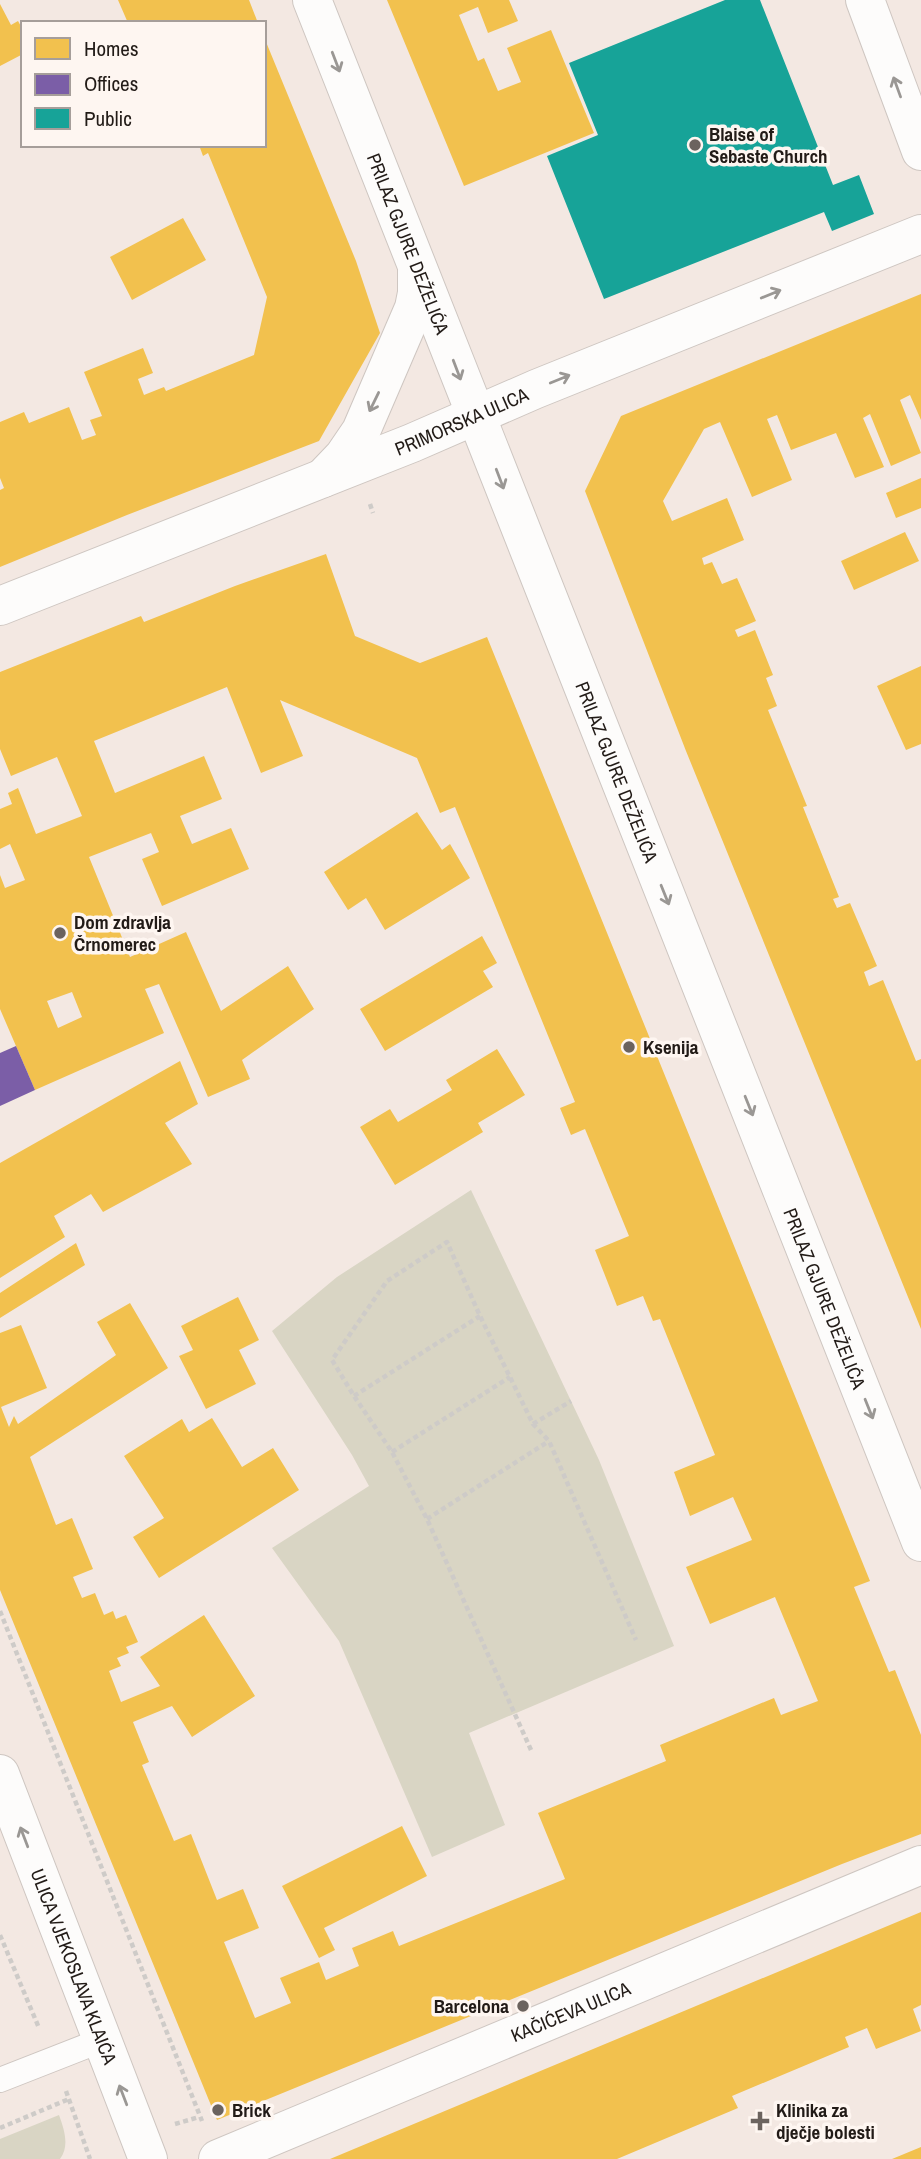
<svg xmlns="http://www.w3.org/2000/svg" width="921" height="2159" font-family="'Archivo Narrow',sans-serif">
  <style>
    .green { fill: #d9d5c4 }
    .homes { fill: #f2c14e; fill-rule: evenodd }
    .offices { fill: #7b5ea7 }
    .public { fill: #17a398 }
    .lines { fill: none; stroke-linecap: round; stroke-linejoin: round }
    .lane-casing { stroke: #cec6c1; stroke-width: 26 }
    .street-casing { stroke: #cec6c1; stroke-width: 40 }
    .secondary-casing { stroke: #cec6c1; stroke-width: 40 }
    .path { stroke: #cecbc8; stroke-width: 4.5; stroke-dasharray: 5 3.5; stroke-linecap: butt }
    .lane { stroke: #fdfcfb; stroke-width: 24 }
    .street { stroke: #fdfcfb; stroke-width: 38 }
    .secondary { stroke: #fdfcfb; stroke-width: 38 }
    .oneway { stroke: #9a9794 }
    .poi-dot { fill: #6b635e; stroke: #fef6f1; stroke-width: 2.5 }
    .labels { text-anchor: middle; stroke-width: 7; stroke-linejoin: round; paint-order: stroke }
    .poi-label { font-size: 19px; font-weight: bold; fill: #221b17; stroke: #fef6f1; text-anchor: start }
    .street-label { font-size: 19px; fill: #221b17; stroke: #fef6f1 }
  </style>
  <rect width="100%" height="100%" fill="#f3e8e2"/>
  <path class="green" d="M471,1190l128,270 75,186 -205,87 36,92 -73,32 -93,-216 -67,-93 97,-62 -17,-31 -80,-124 65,-54z
    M59,2115c5,14 11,31 1,44h-60v-20z"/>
  <path class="homes" d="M118,0h131l9,23h-130z
    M387,0h122l9,21 -30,12 -10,-26 -19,8 19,46 6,-3 14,33 23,-9 -14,-34 44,-18 43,103 -130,53z
    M0,4l11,21 7,-4 5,9v24l-23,12z
    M264,37l92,224 24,72 -61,108 -192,74 -127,52v-77l4,-2 -4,-10v-56l24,-10 5,11 40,-16 13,33 14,-5 -6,-15 12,-4 -18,-44 59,-24 10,25 -15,6 6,16 20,-8 2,4 88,-36 13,-58 -59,-144 -5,3 -4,-11h65z
    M183,218l23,42 -74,40 -22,-43z
    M921,294v126l-11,-25 -10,5 21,53 -30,13 -21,-52 -7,4 21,49 -29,11 -19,-45 -45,17 -14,-35 -10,4 25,61 -40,17 -32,-75 -16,7 -41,72 9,20 55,-23 17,42 -42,18 2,7 8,-3 10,22 15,-6 19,43 -21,9 3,7 17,-7 18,45 -7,3 11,28 -9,4 39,96 -4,1 36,90 -6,2 4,9 13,-5 27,63 -13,6 5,14 14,-6 33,81 5,-2v270l-235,-578 -101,-260 36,-75z
    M921,478v30l-25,10 -10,-25z
    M905,532l14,29 -65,29 -13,-29z
    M326,554l29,82 65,27 67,-26 383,944 -16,6 35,85 6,-2 26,65v99l-79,30 -625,256 -217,-530v-257l21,-8 26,63 -46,19 8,20 5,-11 4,8 98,-69 -19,-33 33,-19 38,65 -138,89 26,68 16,-7 21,51 -20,8 9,21 13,-5 9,22 9,-4 3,8 10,-4 12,27 -12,5 3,6 -12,5 4,8 -12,5 12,31 39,-16 -20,-29 64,-42 51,81 -63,41 -20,-31 -39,16 16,40 -7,3 32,76 17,-7 26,66 26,-11 16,39 -35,14 31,76 36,-15 -11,-25 39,-16 7,18 33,-14 -7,-18 41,-17 6,15 166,-67 -27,-66 128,-52 -6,-16 114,-47 7,17 37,-14 -43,-104 -65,27 -24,-57 66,-27 -19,-43 -43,19 -16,-44 41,-17 -55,-136 -7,2 -10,-25 -26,10 -22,-56 34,-14 -44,-107 -14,6 -11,-27 15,-6 -120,-295 -15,6 -23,-55 -137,-58 23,56 -42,17 -34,-86 -133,54 21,52 89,-37 18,43 -42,17 12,28 39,-16 18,41 -87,37 -20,-47 17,-7 -8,-19 -62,24 41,100 56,-25 35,79 67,-45 26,43 -72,51 8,19 -42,18 -49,-113 -14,5 19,44 -129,57 -19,-44 -16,-37v-134l5,13 20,-8 -15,-36 -10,5v-40l12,-5 -4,-11 10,-5 18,46 46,-18 -25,-59 -46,19 -11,-27v-77l141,-56 3,6 91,-36zM72,992l10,25 -24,11 -11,-27z
    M921,666v78l-15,6 -29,-64z
    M417,812l25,38 8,-6 20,34 -85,52 -19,-32 -18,12 -24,-38z
    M482,936l15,27 -14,8 10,16 -108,64 -25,-42z
    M497,1049l28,46 -47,28 5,9 -88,53 -35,-58 30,-18 8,13 54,-32 -6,-10z
    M180,1061l18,43 -33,19 27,41 -89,48 -12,-18 -37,22 11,21 -65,41v-115z
    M76,1243l9,22 -85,53v-25z
    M238,1297l21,43 -20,10 17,34 -50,25 -27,-53 14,-6 -12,-24z
    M212,1418l30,49 31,-19 26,42 -140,88 -26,-41 31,-19 -40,-62 58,-37 7,13z
    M402,1826l25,50 -103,52 11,22 -16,8 -37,-72z
    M921,1912v93l-8,4 8,22 -45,18 -9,-21 -22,9 4,10 -117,49 6,12 -121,51h-287z
    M921,2147v12h-29z"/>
  <path class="offices" d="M16,1046l19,44 -35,16v-53z"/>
  <path class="public" d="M725,0h35l73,185 26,-10 15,39 -42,17 -8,-19 -220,87 -57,-143 51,-21 -29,-72z"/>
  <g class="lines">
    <g class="lane-casing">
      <path id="lane" d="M0,2080l102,-40"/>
    </g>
    <g class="street-casing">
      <g id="street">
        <path d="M865,0l56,151"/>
        <path id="s1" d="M0,606l412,-163 124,-54 385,-155"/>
      </g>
    </g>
    <g class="secondary-casing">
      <g id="secondary">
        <path id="s2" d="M312,0l609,1542"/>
        <path d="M323,478l21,-22 17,-25 53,-123 3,-15v-22"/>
        <path id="s3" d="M0,1774l148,385"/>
        <path id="s4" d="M218,2159l703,-294"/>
      </g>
    </g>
    <path class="path" d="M370,504l3,9
      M354,1396l126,-80
      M533,1424l38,-23
      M392,1452l118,-75
      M427,1519l122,-78
      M0,1611l202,510
      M531,1750l-104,-231 -35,-67 -38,-56 -22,-36 55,-79 60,-39 33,74 53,108 16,17 87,199
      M0,1935l39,93
      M66,2091l24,68
      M175,2124l24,-7
      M0,2128l69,-29"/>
    <use href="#lane" class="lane"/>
    <use href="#street" class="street"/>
    <use href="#secondary" class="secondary"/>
  </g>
  <defs><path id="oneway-shaft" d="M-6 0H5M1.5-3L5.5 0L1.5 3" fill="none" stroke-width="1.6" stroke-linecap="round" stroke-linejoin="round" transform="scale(1.75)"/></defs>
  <g class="oneway">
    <use href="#oneway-shaft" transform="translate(336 62) rotate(69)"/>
    <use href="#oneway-shaft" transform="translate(897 87) rotate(-110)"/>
    <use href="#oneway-shaft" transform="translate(771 294) rotate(-22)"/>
    <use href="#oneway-shaft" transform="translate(457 370) rotate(69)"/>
    <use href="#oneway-shaft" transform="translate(560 379) rotate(-22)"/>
    <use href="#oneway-shaft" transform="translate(374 402) rotate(116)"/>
    <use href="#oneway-shaft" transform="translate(500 479) rotate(69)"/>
    <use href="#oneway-shaft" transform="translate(665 895) rotate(68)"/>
    <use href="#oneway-shaft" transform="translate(749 1106) rotate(68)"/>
    <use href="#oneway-shaft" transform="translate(869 1409) rotate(68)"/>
    <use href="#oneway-shaft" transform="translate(24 1837) rotate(-111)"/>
    <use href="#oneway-shaft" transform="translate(123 2095) rotate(-111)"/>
  </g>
  <g class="poi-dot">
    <circle cx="695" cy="145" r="7"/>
    <circle cx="60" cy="933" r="7"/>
    <circle cx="629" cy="1047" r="7"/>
    <circle cx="523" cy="2006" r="7"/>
    <circle cx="218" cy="2110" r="7"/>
    <path d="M756.5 2110.5h7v7h7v7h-7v7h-7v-7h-7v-7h7z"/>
  </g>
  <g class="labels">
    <g class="poi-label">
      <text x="709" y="141">Blaise of<tspan x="709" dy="22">Sebaste Church</tspan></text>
      <text x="74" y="929">Dom zdravlja<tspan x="74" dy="22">Črnomerec</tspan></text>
      <text x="643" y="1054">Ksenija</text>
      <text x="509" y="2013" text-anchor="end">Barcelona</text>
      <text x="232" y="2117">Brick</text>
      <text x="776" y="2117">Klinika za<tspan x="776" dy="22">dječje bolesti</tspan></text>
    </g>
    <g class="street-label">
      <text dy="7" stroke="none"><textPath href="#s2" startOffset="262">PRILAZ GJURE DEŽELIĆA</textPath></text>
      <text dy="7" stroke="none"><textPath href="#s1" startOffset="497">PRIMORSKA ULICA</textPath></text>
      <text dy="7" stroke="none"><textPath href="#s2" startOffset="830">PRILAZ GJURE DEŽELIĆA</textPath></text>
      <text dy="7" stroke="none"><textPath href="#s2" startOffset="1396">PRILAZ GJURE DEŽELIĆA</textPath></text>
      <text dy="7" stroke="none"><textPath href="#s3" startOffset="206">ULICA VJEKOSLAVA KLAIĆA</textPath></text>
      <text dy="7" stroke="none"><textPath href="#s4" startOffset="382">KAČIĆEVA ULICA</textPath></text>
    </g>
  </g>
  <rect x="21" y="21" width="245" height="126" fill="#fef6f1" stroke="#a69e9a" stroke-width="2"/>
  <rect x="35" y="38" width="35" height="21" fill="#f2c14e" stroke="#a69e9a" stroke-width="2"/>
  <text x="84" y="56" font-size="21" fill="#221b17">Homes</text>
  <rect x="35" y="74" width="35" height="21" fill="#7b5ea7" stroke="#a69e9a" stroke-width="2"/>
  <text x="84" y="91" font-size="21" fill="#221b17">Offices</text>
  <rect x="35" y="108" width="35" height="21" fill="#17a398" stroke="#a69e9a" stroke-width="2"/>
  <text x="84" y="126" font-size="21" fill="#221b17">Public</text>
</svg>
